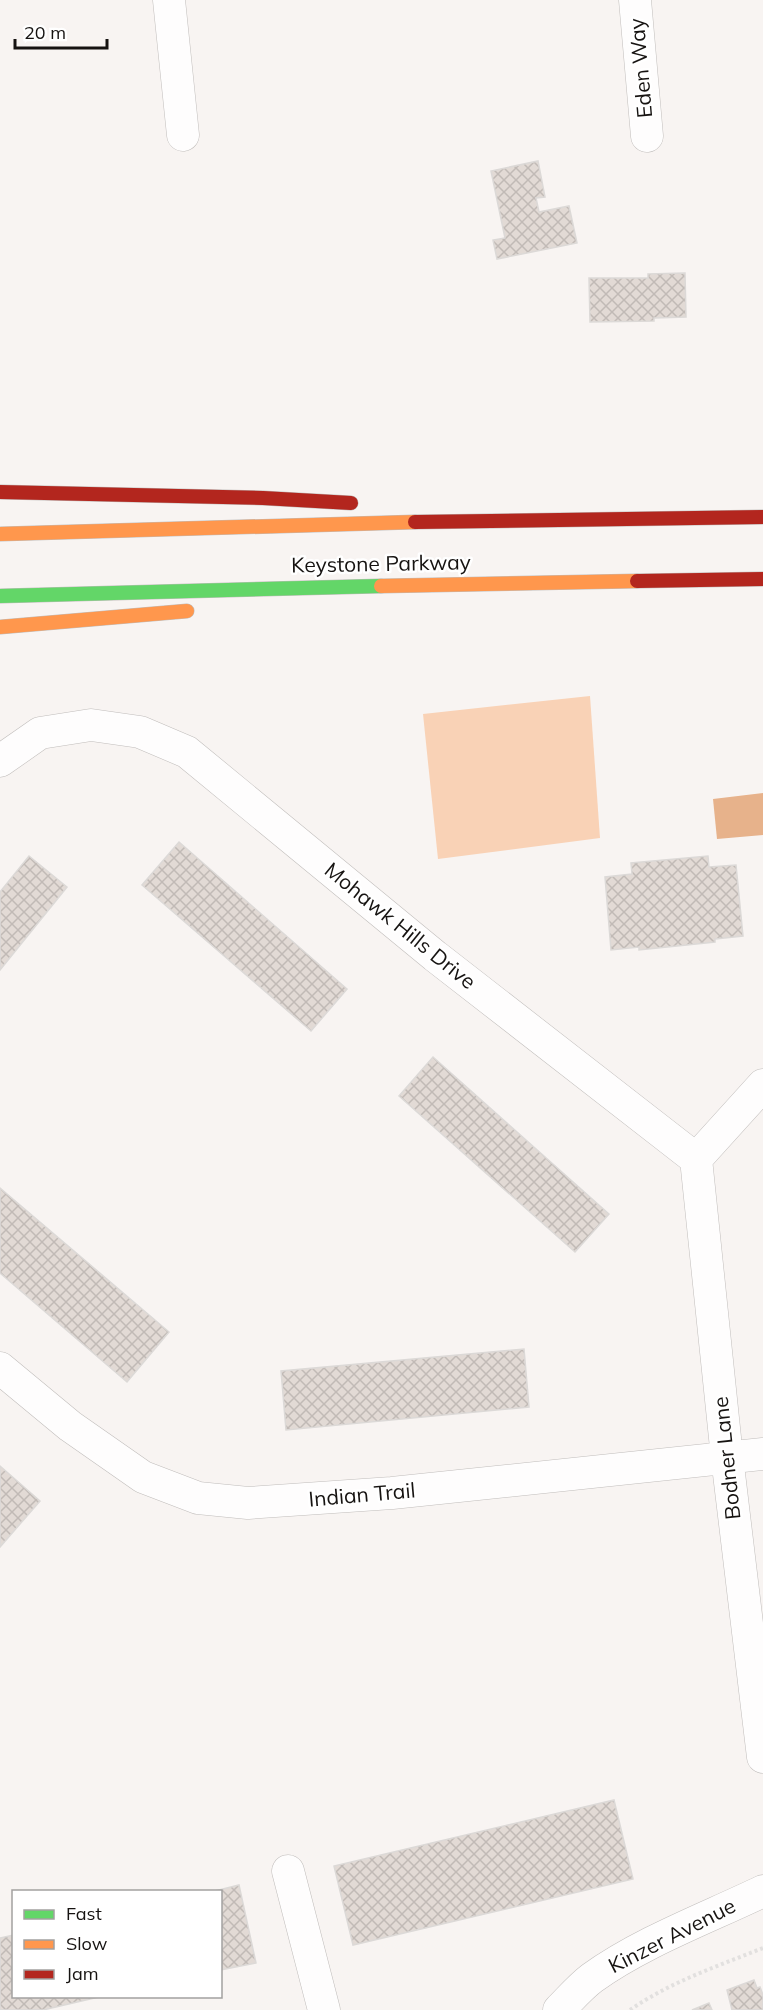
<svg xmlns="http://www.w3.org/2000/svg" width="763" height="2010" font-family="Mulish,sans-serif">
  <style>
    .grass { fill: #f9d2b6 }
    .water { fill: #e7b28b }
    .building { fill: url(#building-cross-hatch); stroke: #dcd9d7; stroke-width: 1.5 }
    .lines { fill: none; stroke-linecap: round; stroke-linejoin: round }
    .street-casing { stroke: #c0bdbb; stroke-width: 33 }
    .fast-casing { stroke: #c0bdbb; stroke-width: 15 }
    .slow-casing { stroke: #c0bdbb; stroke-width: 15 }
    .jam-casing { stroke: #c0bdbb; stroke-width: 15 }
    .path { stroke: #e2e0df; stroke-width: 4; stroke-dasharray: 3 3; stroke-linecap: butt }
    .street { stroke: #fefdfd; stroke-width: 32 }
    .fast { stroke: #63d668; stroke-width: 14 }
    .slow { stroke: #ff974d; stroke-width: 14 }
    .jam { stroke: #b3261e; stroke-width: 14 }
    .labels { text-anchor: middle; stroke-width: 5; stroke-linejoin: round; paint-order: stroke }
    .street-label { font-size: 21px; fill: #161311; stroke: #fff }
  </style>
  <defs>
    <pattern id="building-cross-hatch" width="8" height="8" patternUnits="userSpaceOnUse" patternTransform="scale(1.5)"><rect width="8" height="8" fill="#e2dad5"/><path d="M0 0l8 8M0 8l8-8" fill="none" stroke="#c1bab6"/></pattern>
  </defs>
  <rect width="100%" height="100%" fill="#f8f4f2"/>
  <path class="grass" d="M590,696l10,142 -162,21 -15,-145z"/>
  <path class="water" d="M763,793v42l-46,4 -4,-40z"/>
  <path class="building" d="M538,161l7,36 -9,1 3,14 30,-6 8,37 -80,16 -4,-19 12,-2 -14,-67z
    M685,273l1,44 -32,1v3l-64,1 -1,-44h59v-4z
    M179,842l168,147 -36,42 -169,-146z
    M29,856l38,31 -67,83v-78z
    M708,856l1,11 27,-2 7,71 -28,3v3l-76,8v-3l-28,3 -6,-73 27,-3 -1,-11z
    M433,1057l176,157 -34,38 -176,-156z
    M0,1188l169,144 -42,50 -127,-109z
    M524,1349l5,58 -243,23 -5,-59z
    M0,1466l40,35 -40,46z
    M614,1800l19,79 -280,66 -19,-79z
    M239,1885l17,78 -36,7v-78h-9z
    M14,1935v61h89l-60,14h-43v-72z
    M754,1980l3,8 3,-1 3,8v15h-31l-5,-20z
    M709,2003l3,7h-20z"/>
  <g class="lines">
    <g class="street-casing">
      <path id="street" d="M169,0l14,135
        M635,0l12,136
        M0,761l40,-28 51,-8 49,7 47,20 248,204 261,203
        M696,1159l31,298 36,300
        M696,1159l67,-74
        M0,1368l70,58 73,51 55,21 50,5 144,-10 371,-39
        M288,1871l36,139
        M559,2010c10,-10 21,-23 33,-32 50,-36 115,-60 171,-87"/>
    </g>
    <g class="fast-casing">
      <path id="fast" d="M0,596l381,-10"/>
    </g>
    <g class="slow-casing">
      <path id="slow" d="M0,534l415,-12
        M381,586l256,-5
        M0,627l187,-16"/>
    </g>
    <g class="jam-casing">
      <path id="jam" d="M0,492l263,6 88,5
        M415,522l348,-5
        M637,581l126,-2"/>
    </g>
    <path class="path" d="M630,2010c40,-28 88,-44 133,-62"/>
    <use href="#street" class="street"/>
    <use href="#fast" class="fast"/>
    <use href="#slow" class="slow"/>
    <use href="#jam" class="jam"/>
  </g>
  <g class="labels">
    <g class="street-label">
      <text transform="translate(641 68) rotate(-95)" y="7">Eden Way</text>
      <text transform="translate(381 564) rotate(-1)" y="7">Keystone Parkway</text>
      <text transform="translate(400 926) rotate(39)" y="7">Mohawk Hills Drive</text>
      <text transform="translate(727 1458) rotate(-96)" y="7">Bodner Lane</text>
      <text transform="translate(362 1495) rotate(-5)" y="7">Indian Trail</text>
      <text transform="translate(672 1936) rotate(-27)" y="7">Kinzer Avenue</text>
    </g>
  </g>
  <rect x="12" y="1890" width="210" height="108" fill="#ffffff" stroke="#a2a1a0" stroke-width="1.5"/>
  <rect x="24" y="1910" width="30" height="9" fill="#63d668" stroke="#a2a1a0" stroke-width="1.5"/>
  <text x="66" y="1920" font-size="18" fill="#161311">Fast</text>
  <rect x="24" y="1940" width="30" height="9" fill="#ff974d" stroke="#a2a1a0" stroke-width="1.5"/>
  <text x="66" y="1950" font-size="18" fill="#161311">Slow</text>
  <rect x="24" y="1970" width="30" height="9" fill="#b3261e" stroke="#a2a1a0" stroke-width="1.5"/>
  <text x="66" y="1980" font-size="18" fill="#161311">Jam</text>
  <path d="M15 39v9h92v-9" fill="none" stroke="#161311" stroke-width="3"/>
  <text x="24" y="39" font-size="18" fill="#161311" stroke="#ffffff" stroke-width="4.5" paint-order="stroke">20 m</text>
</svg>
